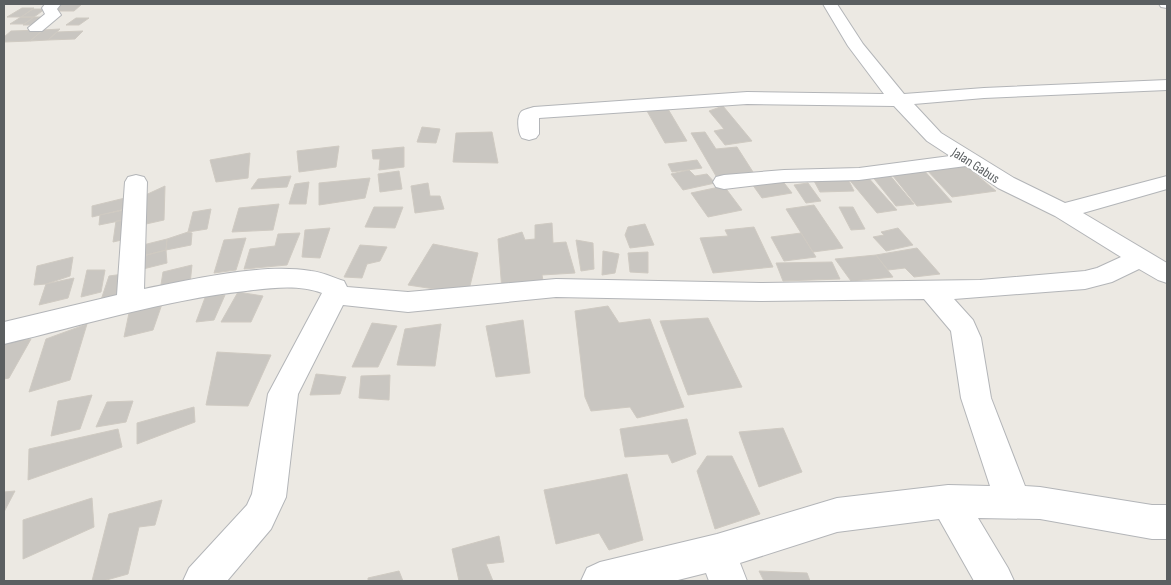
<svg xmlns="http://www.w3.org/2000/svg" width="1171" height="585" font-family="'Sofia Sans Condensed',sans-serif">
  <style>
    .building { fill: #c9c6c1; stroke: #cfcac2 }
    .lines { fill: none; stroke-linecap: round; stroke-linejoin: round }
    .minor-casing { stroke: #b3b5b8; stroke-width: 2 }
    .minor { fill: #fff; fill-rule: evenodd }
    .labels { text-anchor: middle; stroke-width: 4; stroke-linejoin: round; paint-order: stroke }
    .far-street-label { font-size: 14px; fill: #5b5f61; stroke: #fff }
  </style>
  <rect width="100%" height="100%" fill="#ece9e3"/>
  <path class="building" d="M61,4h21l-8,7h-22z
    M22,8h12l-13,9h-14z
    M33,9h12l-11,8h-13z
    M21,17h13l-10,7h-14z
    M34,17h11l-11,8h-11z
    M76,18h13l-10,7h-13z
    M60,29l-12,11 -18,1 13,-11z
    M43,30l-13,11 -26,1v-5l7,-6z
    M83,31l-8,8 -27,1 9,-8z
    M723,106l29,35 -27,4 -11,-14 10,-2 -15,-18z
    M668,109l19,32 -22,2 -18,-32z
    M422,127l18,2 -4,14 -19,-1z
    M492,132l6,31 -45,-1 3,-29z
    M705,132l11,17 21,-2 16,25 -37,4 -25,-43z
    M339,146l-3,21 -37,5 -2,-21z
    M404,147v20l-25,3 1,-11h-7l-1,-9z
    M250,153l-2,25 -32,4 -6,-22z
    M697,160l5,8 -30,4 -4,-8z
    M962,163l34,28 -44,6 -27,-29z
    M922,168l30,34 -35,4 -28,-35z
    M689,170l6,6 12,-2 8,9 -32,7 -12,-16z
    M399,171l3,18 -22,3 -2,-18z
    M888,173l26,31 -18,2 -25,-31z
    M866,175l31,35 -20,3 -30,-36z
    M291,176l-4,11 -36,2 7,-10z
    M847,177l7,14 -34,1 -7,-13z
    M370,178l-5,20 -46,7v-22z
    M781,179l11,14 -30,5 -10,-14z
    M309,182l-3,22h-17l6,-20z
    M428,183l2,13h10l4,13 -29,4 -4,-27z
    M808,183l13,18 -15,2 -12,-18z
    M165,186l-1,34 -27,6 2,-28z
    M724,186l18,24 -34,7 -17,-24z
    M125,198v11l-33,8v-11z
    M279,204l-6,26 -41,2 7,-24z
    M814,205l29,43 -30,4 -27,-43z
    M374,207h29l-8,21 -30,-1z
    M839,207h14l12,22 -14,1z
    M129,209v10l-30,6 1,-10z
    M211,209l-4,20 -19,3 5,-20z
    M129,219l-3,20 -13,3 3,-21z
    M552,223l1,20 13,-1 9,31 -33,2 2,11 -42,5 -4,-52 24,-7 3,8 10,-1v-14z
    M645,224l9,21 -24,3 -5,-13 3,-8z
    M754,227l19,40 -60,6 -13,-35 28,-2 -3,-6z
    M330,228l-10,30 -18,-1 3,-27z
    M898,228l15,17 -27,6 -13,-14 11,-2 -3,-3z
    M188,232l4,1 -1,12 -25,5 1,-11z
    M300,233l-13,32 -43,4 6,-20 25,-3 3,-12z
    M801,233l15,24 -32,4 -13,-24z
    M246,238l-10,32 -22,3 10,-33z
    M167,239l-1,11 -31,8v-11z
    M576,240l17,3 1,26 -13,2z
    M433,244l45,9 -10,41 -60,-9z
    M360,245l27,2 -7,14 -13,3 -5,14 -18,-1z
    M917,248l23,26 -26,3 -9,-9 -17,2 -12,-15z
    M166,250l1,13 -32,8v-13z
    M603,251l16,3 -4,19 -13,2z
    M648,252v21l-18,-1 -2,-19z
    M876,255l17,22 -42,4 -16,-22z
    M73,257l-3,19 -24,8 -12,1 3,-19z
    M832,262l8,17 -57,2 -7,-18z
    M192,265l-2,19 -30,7 3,-19z
    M87,270h18l-4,22 -20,5z
    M131,273l-7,23 -23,4 8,-24z
    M74,278l-6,20 -29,7 7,-21z
    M238,292l25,4 -12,26h-30z
    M206,295h19l-11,25 -18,2z
    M162,304l-9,26 -29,7 5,-24z
    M608,306l11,17 31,-4 34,88 -47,11 -7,-11 -39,4 -6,-14 -10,-86z
    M708,318l34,69 -54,8 -28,-74z
    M523,320l7,53 -34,4 -10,-51z
    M372,323l25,3 -19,41h-26z
    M87,324l-17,56 -41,12 17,-53z
    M441,324l-6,42 -38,-1 8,-36z
    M31,339l-22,39 -5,1v-35z
    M217,352l54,3 -23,51 -42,-1z
    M316,374l30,3 -6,17 -30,1z
    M390,375l-1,25 -30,-2 2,-22z
    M92,395l-12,34 -29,7 7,-35z
    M133,401l-7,21 -30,5 11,-25z
    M194,407l1,15 -58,22v-21z
    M687,419l9,35 -24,9 -4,-9 -43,3 -5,-28z
    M783,428l19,44 -43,15 -20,-55z
    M118,429l4,18 -94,33 1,-31z
    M707,456h25l28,58 -45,15 -18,-58z
    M627,474l16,66 -34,10 -10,-17 -43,11 -12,-54z
    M15,491l-11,21v-20z
    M92,498l2,29 -71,32v-39z
    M162,500l-7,25 -16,2 -11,47 -25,7h-11l17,-67z
    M499,536l5,26 -18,2 7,17h-34l-7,-32z
    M399,571l4,10h-35v-3z
    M759,571l48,2 3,8h-46z"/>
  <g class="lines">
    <g class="minor-casing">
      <path id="minor" d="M45,4h16l-4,5 4,6 -19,16h-12l-2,-3 17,-14 -3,-6z
        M823,4h14l26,40 41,50 80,-6 183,-8v10l-183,8 -70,6 27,29 73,45 51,25 102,-27v13l-84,24 84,50v20l-9,-3 -19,-11 -27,13 -27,7 -131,10 19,21 8,18 10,60 34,88 15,1 112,18h15v34h-15l-112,-20 -62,-1 30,50 6,13h-40l-35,-62 -102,13 -97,31 7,18h-38l-3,-8 -32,8h-93l6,-13 13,-6 117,-28 120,-36 111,-13 42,1 -29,-88 -10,-67 -27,-32 -163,2 -205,-4 -148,15 -65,-7 -45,89 -12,103 -15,32 -44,52h-44l6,-13 58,-63 5,-11 16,-100 54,-101c-24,-9 -51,-5 -76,-2 -82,9 -162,34 -242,53v-22l113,-27 8,-113 3,-5 8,-2 8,2 3,5 -3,107c49,-10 118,-26 167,-18 11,1 23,7 33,10l3,6 61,5 148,-13 205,4 219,-3 105,-9 12,-3 24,-11 -66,-41 -57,-28 -32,-22 -107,14 -75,2 -60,7 -8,-2 -3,-5 3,-5 8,-2 60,-5 75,-2 91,-12 -23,-15 -33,-35 -147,-2 -208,14v16l-3,4 -7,2 -7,-2c-4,-5 -6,-22 0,-27 3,-2 9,-3 12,-4l213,-15 137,2 -36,-48z
        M1159,4h8v4l-6,-1z"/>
    </g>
    <use href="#minor" class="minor"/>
  </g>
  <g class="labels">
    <g class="far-street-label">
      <text transform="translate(976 165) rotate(33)" y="5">Jalan Gabus</text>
    </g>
  </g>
  <rect width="1171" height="585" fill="none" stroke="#5b5f61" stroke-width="10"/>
</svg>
